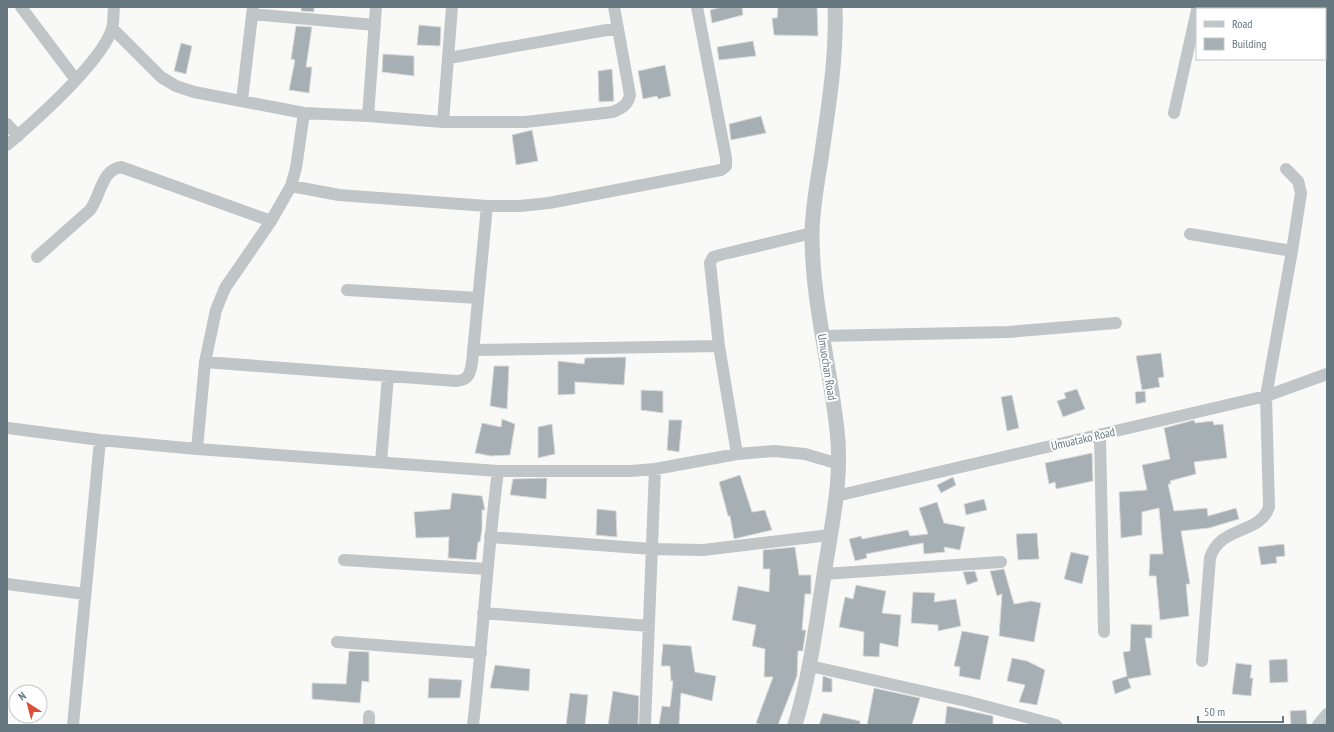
<svg xmlns="http://www.w3.org/2000/svg" width="1334" height="732" font-family="'PT Sans Narrow',sans-serif">
  <style>
    .building { fill: #a5afb4; stroke: #dbdbd9 }
    .lines { fill: none; stroke-linecap: round; stroke-linejoin: round }
    .minor { stroke: #c0c5c8; stroke-width: 12 }
    .tertiary { stroke: #c0c5c8; stroke-width: 15 }
    .labels { text-anchor: middle; stroke-width: 4; stroke-linejoin: round; paint-order: stroke }
    .street-label { font-size: 12px; fill: #667780; stroke: #fff }
  </style>
  <rect width="100%" height="100%" fill="#f9f9f7"/>
  <path class="building" d="M301,7h13v5l-13,-1z
    M722,7h20l1,8 -31,8 -2,-13z
    M778,7h39l1,29 -44,-1 -2,-17h5z
    M419,25l22,2 -1,19 -23,-1z
    M296,26l16,1 -6,40h6l-3,26 -20,-3 6,-30 -4,-1z
    M753,41l3,15 -37,4 -2,-13z
    M181,43l11,3 -6,28 -12,-3z
    M383,54l31,2v20l-32,-4z
    M665,65l6,31 -13,3 -1,-3 -14,3 -5,-28z
    M612,69l2,32 -15,1 -1,-31z
    M761,116l5,17 -35,7 -2,-16z
    M532,130l6,31 -22,4 -4,-30z
    M1161,353l3,24 -6,1 2,9 -18,3 -6,-34z
    M626,357l-2,28 -49,-3v12l-17,1v-34l26,3 1,-6z
    M494,366h15l-2,43 -17,-3z
    M1077,389l8,20 -22,8 -6,-16 9,-3 -2,-5z
    M641,390l22,1v22l-22,-3z
    M1145,391l1,11 -10,2 -1,-12z
    M1012,395l7,33 -12,3 -6,-34z
    M502,419l13,5 -5,31 -19,1 -16,-3 7,-30 19,4z
    M669,420h13l-3,32 -12,-2z
    M1194,420l1,3 18,-2 1,4 9,-1 4,34 -33,4 2,12 -26,7 1,3h-3l6,27 33,-3 1,8 28,-8 3,11 -30,9 -28,3 9,53h-4l3,32 -29,4 -4,-44h-7l1,-22h13l-4,-46 -17,4v23l-21,3 -2,-46 28,-2 -5,-25 28,-6 -6,-31z
    M552,424l3,30 -17,4v-31z
    M1092,453l1,28 -37,8 -1,-7 -6,2 -4,-21z
    M740,475l12,37 13,-2 7,20 -38,9 -4,-23h-2l-9,-34z
    M953,477l3,8 -15,8 -4,-8z
    M547,478l-1,21 -36,-4 3,-16z
    M452,493l30,3 3,14h-3v19l-2,13h-2l-2,18 -28,-2 1,-21 -33,1 -2,-26 36,-3z
    M984,499l3,11 -21,5 -2,-11z
    M937,502l7,21 21,4 -5,23 -16,-3 1,5 -21,2 -1,-11 -57,11 1,4 -12,3 -6,-22 12,-3 1,3 46,-9 2,6 18,-2 -9,-26z
    M597,509l19,2 1,26 -21,-2z
    M1037,533l2,26 -21,1 -2,-26z
    M1284,544l1,12 -9,1 1,6 -16,2 -3,-18z
    M795,547l4,28h12v19h-6l-3,36h4l-3,19v2h-5l-1,25 -19,49h-16l-6,-2 17,-46h-9l1,-28 -13,-3 4,-21 -24,-5 6,-34 31,6 1,-23h-7v-19z
    M1071,552l18,4 -7,28 -18,-5z
    M1004,569l10,35 17,-3 10,2 -7,39 -35,-6 3,-42 -5,2 -7,-25z
    M975,571l3,10 -11,4 -4,-13z
    M856,585l30,6 -4,22 19,2 -3,32 -18,-4 -1,14 -16,-1 1,-24 -25,-5 6,-30 8,2z
    M913,592l22,1 -1,9 22,-3 5,27 -23,5v-6l-27,-2z
    M1131,624l21,1v13h-7l6,37 -23,4 3,9 -16,6 -3,-13 15,-5 -4,-24 7,-1z
    M962,631l27,5 -9,44 -21,-4 1,-9 -6,-1z
    M663,644l28,2 4,26 21,4 -4,25 -31,-8 -2,32h-20l3,-19 8,1 3,-26h-2l-1,-15h-9z
    M349,651l20,1v30l-7,-1 -2,22 -48,-4v-16l34,1z
    M1012,658l15,3 18,9 -8,35 -18,-3 6,-17 -18,-4z
    M1287,659l1,23 -18,1 -1,-23z
    M1236,663l16,2 -2,13h3l-2,18 -19,-2z
    M495,665l35,4 -1,22 -39,-3z
    M823,676l9,3v13h-10z
    M429,678l33,2 -2,18h-32z
    M874,688l46,10 -8,27h-45z
    M613,691l26,5 -1,29h-30z
    M570,693l18,2 -3,30h-19z
    M947,706l46,10v9l-48,-1z
    M1306,710l1,15h-16l-1,-14z
    M823,713l37,8v4h-41z"/>
  <g class="lines">
    <path class="minor" d="M21,7l55,73
      M252,14l123,11
      M112,28l49,49 15,9 18,6 110,21 64,3 75,6 9,-115
      M449,58l169,-30
      M242,100l11,-93
      M1174,113l23,-103
      M368,116l8,-109
      M443,122h82l88,-10c9,-4 15,-7 17,-17l-16,-88
      M7,124l11,12
      M7,145c29,-25 93,-81 105,-116 2,-7 1,-15 2,-22
      M291,186l48,9 148,11h33l29,-3 172,-33 5,-4v-8l-29,-151
      M1190,234l102,17
      M37,257l53,-47c10,-13 12,-41 31,-43l150,54
      M347,290l131,8
      M822,336l186,-4 108,-9
      M473,350l246,-4
      M205,362l251,19c12,-1 14,-6 16,-18l15,-157
      M8,428l92,12 97,9 301,22h132l25,-2 82,-15 37,-3 31,3 34,10
      M1100,435l4,197
      M197,449l8,-87 11,-52 9,-22 46,-67 20,-35 5,-18 8,-55
      M737,454l-18,-108 -9,-83 3,-6 7,-2 92,-22
      M381,462l7,-86
      M836,496l430,-100 61,-22
      M490,537l162,12 51,1 127,-15
      M344,560l143,9
      M824,574l177,-12
      M7,584l78,10
      M483,613l166,13
      M337,642l144,11
      M1202,661l8,-103c10,-33 50,-23 59,-51l-3,-111 26,-145 9,-58 -3,-12 -12,-12
      M810,666l156,35 90,24
      M73,725l27,-285
      M369,725v-9
      M473,725c10,-85 14,-170 25,-254
      M645,725l10,-256
      M1318,725l9,-11"/>
    <path class="tertiary" d="M795,725c15,-49 21,-100 29,-150 7,-48 19,-96 13,-145 -7,-65 -25,-129 -25,-195 0,-25 5,-51 9,-76 7,-50 16,-101 14,-152"/>
  </g>
  <g class="labels">
    <g class="street-label">
      <text transform="translate(827 367) rotate(81)" y="4">Umuochan Road</text>
      <text transform="translate(1083 439) rotate(-13)" y="4">Umuatako Road</text>
    </g>
  </g>
  <rect width="1334" height="732" fill="none" stroke="#667780" stroke-width="16"/>
  <rect x="1196" y="8" width="130" height="52" fill="#ffffff" stroke="#c2c9cc"/>
  <rect x="1204" y="21" width="20" height="6" fill="#c0c5c8" stroke="#c2c9cc"/>
  <text x="1232" y="28" font-size="12" fill="#667780">Road</text>
  <rect x="1204" y="38" width="20" height="12" fill="#a5afb4" stroke="#c2c9cc"/>
  <text x="1232" y="48" font-size="12" fill="#667780">Building</text>
  <g transform="translate(28 704) rotate(324)"><circle r="19" fill="#ffffff" stroke="#c2c9cc"/>
  <path d="M0-3L7 15L0 10L-7 15Z" fill="#d95238"/>
  <text y="-6" font-size="11" font-weight="bold" text-anchor="middle" fill="#667780">N</text>
  </g>
  <path d="M1198 716v6h85v-6" fill="none" stroke="#667780" stroke-width="2"/>
  <text x="1204" y="716" font-size="12" fill="#667780" stroke="#ffffff" stroke-width="3" paint-order="stroke">50 m</text>
</svg>
